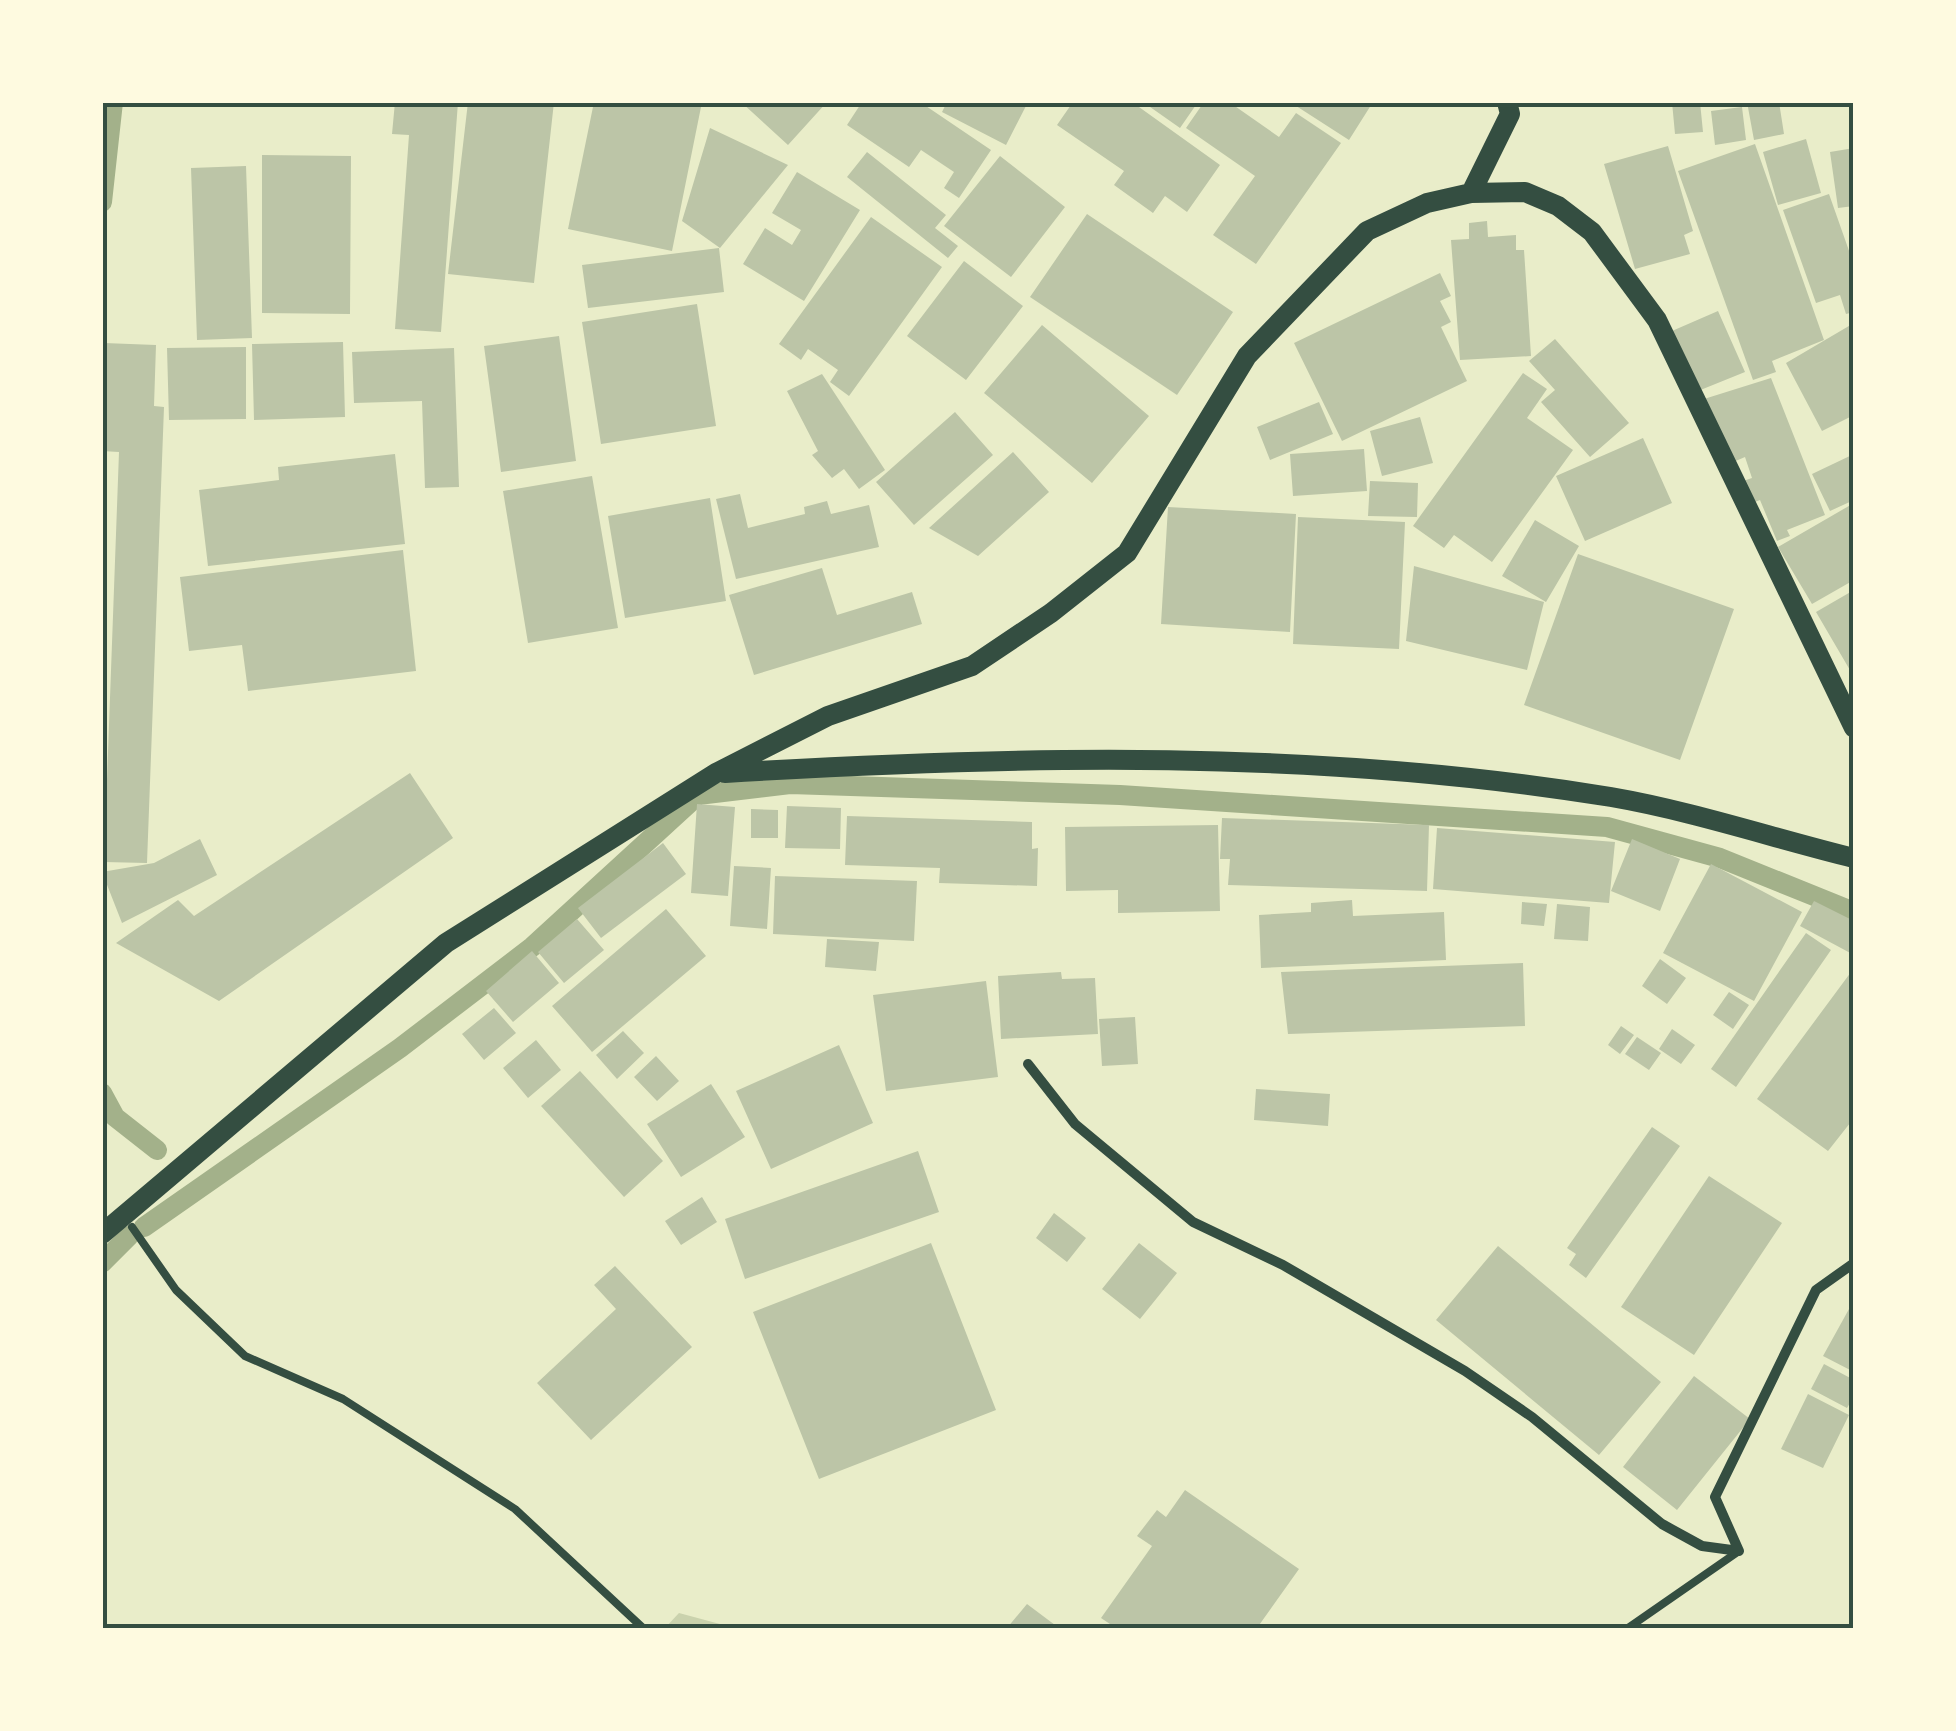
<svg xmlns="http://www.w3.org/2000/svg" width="1956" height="1731" font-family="Inter,sans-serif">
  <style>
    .green { fill: #cad2ad }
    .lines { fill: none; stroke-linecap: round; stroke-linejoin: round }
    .stream { stroke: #a3b18a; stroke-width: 20 }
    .building { fill: #bcc5a7 }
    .service { stroke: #344e41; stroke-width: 8 }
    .minor { stroke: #344e41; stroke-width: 10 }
    .secondary { stroke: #344e41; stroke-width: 20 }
    .neatline { fill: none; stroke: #344e41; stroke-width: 4 }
  </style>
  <rect width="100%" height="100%" fill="#e9edc9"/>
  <path class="green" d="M679,1613l52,14 1,1h-67z"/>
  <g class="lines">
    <path class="stream" d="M102,202l11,-100
      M102,1093l13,24 42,33
      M144,1227l256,-179 132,-101 166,-152 92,-11 330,11 487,32 113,31 134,54
      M102,1263l27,-27"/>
  </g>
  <path class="building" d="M395,102h63l-17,230 -46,-3 14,-194 -17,-1z
    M468,102h86l-20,181 -86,-9z
    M594,102h108l-30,149 -104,-22z
    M741,102h86l-39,43z
    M862,102h58l71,48 -32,48 -15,-10 10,-16 -33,-22 -12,17 -62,-42z
    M947,102h81l-22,43 -64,-33z
    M1073,102h59l88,63 -33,47 -22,-16 -12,17 -39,-28 10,-14 -67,-46z
    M1143,102h55l-18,26z
    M1204,102h25l50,35 17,-24 45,30 -85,121 -43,-29 42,-59 -69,-48z
    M1290,102h83l-24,38z
    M1672,102h28l3,30 -28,2z
    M1747,102h32l5,32 -30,6z
    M1742,107l4,33 -31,5 -4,-34z
    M710,128l78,37 -68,83 -38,-27z
    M1806,139l15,54 -43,12 -15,-53z
    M1755,144l69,196 -52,21 4,11 -23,8 -75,-209z
    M1668,146l25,85 -9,4 6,19 -55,15 -31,-105z
    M1854,148v58l-16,2 -8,-56z
    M867,152l79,63 -11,13 23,18 -10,12 -101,-81z
    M262,155l89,1 -1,158 -88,-1z
    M1000,156l65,51 -54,70 -67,-51z
    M246,166l6,172 -55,2 -6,-172z
    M797,172l63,38 -56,91 -61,-37 22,-36 27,17 9,-15 -29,-17z
    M1829,194l25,71v47l-8,2 -6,-19 -24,8 -33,-93z
    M1087,214l146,98 -56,83 -147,-98z
    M871,217l71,50 -93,129 -19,-14 8,-12 -30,-21 -7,11 -22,-16z
    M1487,221l1,16 28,-2v15h8l7,106 -71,4 -9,-120 18,-1v-16z
    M719,248l5,44 -136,16 -6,-43z
    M964,261l59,45 -57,74 -59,-44z
    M1440,273l11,23 -11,5 11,21 -10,5 26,54 -125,60 -48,-98z
    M697,304l19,122 -115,18 -19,-122z
    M1718,311l27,61 -47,19 -26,-60z
    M1854,323v92l-32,16 -36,-68z
    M1042,325l107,91 -57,67 -108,-90z
    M559,336l17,125 -75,11 -17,-126z
    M1555,339l74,84 -39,34 -49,-55 14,-12 -26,-29z
    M343,342l2,75 -91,3 -2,-76z
    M104,343l52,2 -2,61 10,1 -17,456 -43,-1 15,-410 -17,-1z
    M246,347v72l-77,1 -2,-72z
    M454,348l5,139 -34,1 -3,-87 -68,2 -2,-51z
    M1523,373l24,16 -20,29 46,32 -81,112 -38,-27 -10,13 -31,-22z
    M822,374l63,96 -26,19 -15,-20 -12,9 -20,-23 6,-4 -31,-60z
    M1771,378l54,137 -38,15 3,6 -13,5 -17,-41 -10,4 -10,-22 12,-4 -7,-21 -14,6 -27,-64z
    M1319,402l14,32 -63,26 -13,-33z
    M955,412l38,43 -79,70 -38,-43z
    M1420,417l13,46 -51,13 -12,-45z
    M1643,438l29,65 -87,38 -29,-65z
    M1364,449l3,42 -74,5 -3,-42z
    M1013,452l36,40 -71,64 -49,-28z
    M395,454l10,90 -197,22 -9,-76 80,-10 -1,-13z
    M1854,454v46l-24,11 -18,-37z
    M592,476l26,152 -90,15 -25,-152z
    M1370,481l48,2 -1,34 -49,-1z
    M740,494l8,34 57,-14 -1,-7 23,-6 4,13 38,-9 10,42 -143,32 -20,-80z
    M710,498l16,103 -101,17 -17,-102z
    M1854,503v77l-42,24 -34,-57z
    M1168,507l128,7 -6,118 -129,-8z
    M1298,517l107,5 -6,127 -106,-5z
    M1535,520l44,26 -33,56 -44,-26z
    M403,550l13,121 -168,20 -6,-46 -53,6 -9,-74z
    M1578,554l156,55 -54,151 -156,-55z
    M1414,566l130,36 -17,68 -121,-29z
    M822,568l15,47 75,-23 10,32 -168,51 -25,-80z
    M1854,590v87l-38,-65z
    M410,773l43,65 -234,163 -103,-58 62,-43 16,16z
    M697,804l38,3 -7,89 -37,-3z
    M787,806l54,2 -1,41 -55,-1z
    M751,809l27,1v28h-27z
    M847,816l185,6v27l6,-1 -1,38 -98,-3 1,-15 -95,-3z
    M1222,818l207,7 -2,66 -199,-6 2,-26h-10z
    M1218,825l2,86 -102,2v-23l-52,1 -1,-64z
    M1437,828l178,14 -6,61 -176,-14z
    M200,839l17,36 -95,48 -20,-51 52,-9z
    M1632,839l48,20 -20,52 -49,-20z
    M663,843l23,31 -85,64 -23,-30z
    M1711,864l91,48 -48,89 -91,-48z
    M734,866l37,2 -4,61 -37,-3z
    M775,876l142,5 -3,60 -141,-7z
    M1352,900l1,16 91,-4 2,48 -185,8 -2,-53 52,-3v-9z
    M1814,901l40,20v34l-54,-29z
    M1522,902l25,2 -3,22 -23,-2z
    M1557,904l33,3 -2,34 -34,-2z
    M666,909l40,47 -114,96 -40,-46z
    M577,919l27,31 -40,33 -26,-31z
    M1806,933l25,17 -95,137 -25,-18z
    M827,939l52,3 -3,29 -51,-4z
    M532,951l27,32 -46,39 -27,-31z
    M1660,959l26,19 -19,26 -25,-18z
    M1523,963l2,63 -237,8 -7,-62z
    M1854,968v150l-26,33 -71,-52z
    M1061,972l1,7 33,-1 3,56 -97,5 -3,-63z
    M986,981l12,96 -112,14 -13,-96z
    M1729,992l20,13 -16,24 -20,-14z
    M494,1008l22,25 -32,27 -22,-26z
    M1135,1017l3,47 -36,2 -3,-47z
    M1621,1026l13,9 -14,19 -12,-9z
    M1672,1029l23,16 -14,19 -22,-15z
    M623,1031l21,22 -27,26 -21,-24z
    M1637,1037l24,16 -12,17 -24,-16z
    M536,1040l25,30 -33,28 -25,-30z
    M839,1045l34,78 -102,46 -35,-78z
    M656,1056l23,25 -22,20 -23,-24z
    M580,1071l83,90 -39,36 -83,-91z
    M711,1084l34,53 -64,40 -34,-53z
    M1256,1089l74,5 -2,32 -74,-6z
    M1652,1127l28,19 -94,132 -17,-13 7,-11 -9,-6z
    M918,1151l21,61 -194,67 -20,-60z
    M1709,1176l73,47 -88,132 -73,-48z
    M702,1197l15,25 -36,23 -16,-24z
    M1054,1213l32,25 -19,24 -31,-24z
    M931,1243l65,167 -177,69 -66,-167z
    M1139,1243l38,30 -37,46 -38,-30z
    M1498,1246l163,136 -62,73 -163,-135z
    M615,1266l77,81 -101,93 -54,-57 79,-74 -22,-24z
    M1854,1300v72l-31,-16z
    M1824,1364l30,16v16l-7,12 -36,-19z
    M1694,1376l56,43 -73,91 -54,-43z
    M1808,1394l41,21 -26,53 -42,-19z
    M1185,1490l114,79 -42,59h-141l-15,-10 51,-72 -15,-10 20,-26 9,7z
    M1027,1604l32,24h-52z"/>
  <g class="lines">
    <path class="service" d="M132,1227l44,63 69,66 98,43 172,110 128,119
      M1628,1628l111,-77"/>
    <path class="minor" d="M1028,1064l47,60 118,98 90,43 182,106 67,46 130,107 40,22 37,5 -24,-54 101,-207 38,-27"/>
    <path class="secondary" d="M1471,193l39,-79 -3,-12
      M725,773c295,-18 593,-24 886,24 81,14 162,41 243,61
      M102,1234l344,-291 270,-170 112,-57 144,-50 79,-53 76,-60 120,-197 120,-125 60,-28 44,-10 54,-1 33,14 34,26 65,88 197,408"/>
  </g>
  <rect width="1956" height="1731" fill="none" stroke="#fefae0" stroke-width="210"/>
  <rect x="105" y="105" width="1746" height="1521" class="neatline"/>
</svg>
